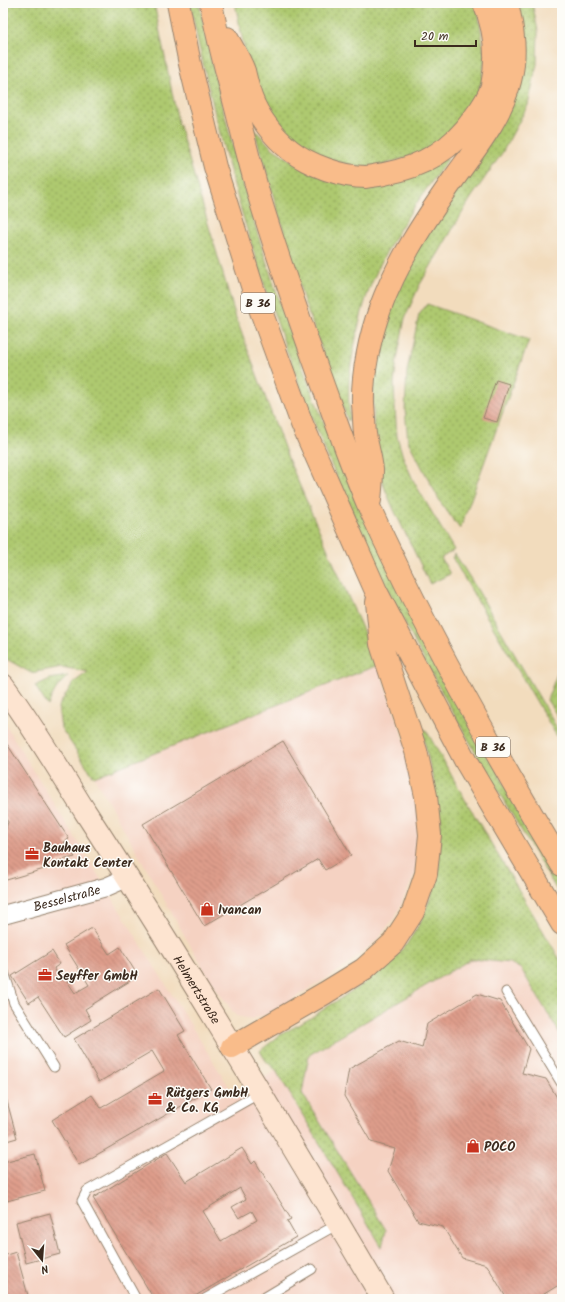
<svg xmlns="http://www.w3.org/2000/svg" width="565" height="1302" font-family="Kalam,sans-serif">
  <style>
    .built { fill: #f5d2c2 }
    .grass { fill: url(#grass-dots); stroke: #747a46 }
    .garden { fill: url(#garden-furrows); stroke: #747a46 }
    .building { fill: url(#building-back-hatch); fill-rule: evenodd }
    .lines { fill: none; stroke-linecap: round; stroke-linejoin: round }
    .lane-casing { stroke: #96836e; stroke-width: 11 }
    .street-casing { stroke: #96836e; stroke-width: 20 }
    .secondary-casing { stroke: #96836e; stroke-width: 24 }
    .highway-casing { stroke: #96836e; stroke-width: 24 }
    .lane { stroke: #fff; stroke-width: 9 }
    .street { stroke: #fff; stroke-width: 18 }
    .secondary { stroke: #fde4d0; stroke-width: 22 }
    .highway { stroke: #f9bc8a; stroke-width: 22 }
    .labels { text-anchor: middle; stroke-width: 3; stroke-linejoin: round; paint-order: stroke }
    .shield { fill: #fdfcf7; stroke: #75695f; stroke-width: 1 }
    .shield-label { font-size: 12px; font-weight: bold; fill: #3b2a1e }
    .poi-label { font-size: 13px; font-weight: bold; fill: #3b2a1e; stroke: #fdfcf7; text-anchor: start }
    .street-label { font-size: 13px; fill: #3b2a1e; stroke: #fdfcf7 }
  </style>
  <defs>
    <pattern id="grass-dots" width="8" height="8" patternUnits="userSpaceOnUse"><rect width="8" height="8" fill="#aec96f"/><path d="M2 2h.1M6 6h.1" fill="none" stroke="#8fa35b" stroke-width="1.8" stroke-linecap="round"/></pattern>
    <pattern id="garden-furrows" width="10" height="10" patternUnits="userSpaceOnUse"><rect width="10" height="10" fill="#aec96f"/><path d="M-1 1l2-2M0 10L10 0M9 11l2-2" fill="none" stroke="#8fa35b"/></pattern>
    <pattern id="building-back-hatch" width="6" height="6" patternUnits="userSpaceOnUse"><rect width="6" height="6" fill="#de9d8b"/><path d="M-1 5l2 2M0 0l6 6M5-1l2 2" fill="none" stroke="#b58071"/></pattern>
  </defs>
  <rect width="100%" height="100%" fill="#fdfcf7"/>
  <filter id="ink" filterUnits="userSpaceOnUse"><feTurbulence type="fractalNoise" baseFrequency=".025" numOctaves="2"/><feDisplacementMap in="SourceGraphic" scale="8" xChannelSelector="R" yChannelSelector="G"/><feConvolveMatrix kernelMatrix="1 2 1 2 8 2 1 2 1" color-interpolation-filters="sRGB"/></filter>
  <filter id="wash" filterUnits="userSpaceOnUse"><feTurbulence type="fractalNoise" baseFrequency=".012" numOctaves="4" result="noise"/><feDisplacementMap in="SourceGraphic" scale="16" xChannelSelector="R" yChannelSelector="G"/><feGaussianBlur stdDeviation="0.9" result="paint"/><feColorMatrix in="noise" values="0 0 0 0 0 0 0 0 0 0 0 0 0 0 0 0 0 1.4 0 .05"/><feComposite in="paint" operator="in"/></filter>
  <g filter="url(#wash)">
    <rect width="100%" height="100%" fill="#f2dcbd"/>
    <path class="built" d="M378,665l31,89 11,61 -4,57 -21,45 -18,23 -34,28 -75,46 -16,5 -16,-3 -26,-36 -116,-203z
      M3,721l231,374 237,-136 39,4 11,6 41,68v262h-559z"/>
    <path class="grass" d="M3,3h151l24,119 58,196 53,143 89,204 -284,112 -33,-49 -3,-21 15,-24 15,-11 -26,-5 -31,6 -28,-16z
      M190,3h9c32,155 78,308 139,454l183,360 41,67v15c-59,-100 -119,-199 -171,-303 -92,-186 -160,-390 -201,-593z
      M235,3h242l8,55 -3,23 -6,15 -21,33 -29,23 -55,16 -17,-2 -33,-9 -29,-16 -29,-34 -17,-51z
      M513,3h19l6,28 -1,33 -9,41 -26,48 -31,45 -52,88 -14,32 -8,41 -3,24 1,25 2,28 6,21 11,25 40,68 -13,8 9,16 -20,10 -36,-74 -11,-26 -9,-37 -1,-61 8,-52 28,-72 64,-96z
      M254,129l18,19 39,25 137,-14c-31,43 -64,87 -82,139 -5,16 -9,33 -12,50 -5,25 -7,43 -4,69l-2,4 -44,-120z
      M427,304l102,36 -69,189 -19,-26 -33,-62 -3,-31 2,-39 12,-56z
      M454,554h1l22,35 85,148v8l-102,-174 -8,-14 3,-1z
      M68,676c-11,10 -15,16 -20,30l-13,-20 15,-7z
      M424,729l2,1 37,66 99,167v74l-41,-68 -11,-6 -39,-4 -162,96 -7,38 84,137 -4,17 -107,-178 -9,-8 -6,-10 20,-16 29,-16 52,-34 26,-19 20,-22 14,-23 11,-27 7,-26 1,-25 -6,-60 -12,-51z"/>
    <path class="garden" d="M562,661v62l-15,-23z"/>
    <g id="blocks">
      <path class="building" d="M496,380l13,4 -12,38 -14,-4z
        M283,741l68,114 -26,15 -7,-11 -114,67 -61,-102z
        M3,744h4l62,95 -5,3 11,15 -18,4 1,4 -55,16v-44l5,-15 -5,-8z
        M92,928l17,26 11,-7 18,29 -53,33 6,11 -27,17 -26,-40 -9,6 -17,-27 40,-25 8,13 -6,4 7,12 4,-2 10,15 14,-8 -25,-40z
        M159,988l26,43 -7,4 33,54 -132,76 -27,-45 40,-25 9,13 63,-37 -12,-20 -53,31 -25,-43z
        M477,994l23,7 29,48 -7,24 24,6 16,27v177l-26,16h-29l-20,-34 -25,-7 -19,-31 -25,-6 -30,-50 7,-22 -24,-7 -27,-46 5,-27 50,-28 23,7 5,-24z
        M3,1094h2l12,44 -14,4z
        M242,1148l10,16 3,-3 36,58 -4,2 9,16 -106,62h-36l-61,-101 74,-45 19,29zM240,1188l6,11 -14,8 7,11 13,-7 5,9 -36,21 -18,-30z
        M35,1154l10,37 -42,11v-40z
        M50,1213l10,41 -34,9 -10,-41z
        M16,1252l13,47h-26v-43z"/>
    </g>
  </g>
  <g filter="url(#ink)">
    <use href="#blocks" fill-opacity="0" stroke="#96836e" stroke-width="1"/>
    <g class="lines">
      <g class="lane-casing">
        <path id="lane" d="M3,969l11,34 40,64
          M506,992l56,92
          M136,1299l-54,-98 5,-10 173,-98
          M205,1299l133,-75
          M262,1299l50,-30"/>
      </g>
      <g class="street-casing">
        <g id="street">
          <path id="s1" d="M3,915l103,-28 23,-10"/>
        </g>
      </g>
      <g class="secondary-casing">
        <g id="secondary">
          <path id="s2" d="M3,685c30,41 56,85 83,128 103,159 201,323 297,486"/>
        </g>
      </g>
      <g class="highway-casing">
        <path id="highway" d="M178,3l12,61 25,103 39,125 48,132 74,167 90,171 96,162
          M211,3c5,28 12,55 19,82 10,38 19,76 30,114 18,60 39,119 60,178 16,44 31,89 50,132 56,123 122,240 192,356
          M227,38c6,11 13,22 17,33 2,8 4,17 7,26 7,20 23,40 39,53 19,15 52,27 76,27 6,-1 13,-2 18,-3 38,-7 69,-25 90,-56 7,-9 15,-21 18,-32 6,-28 3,-57 -8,-83
          M370,500c1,-10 2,-21 2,-30 -1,-12 -5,-24 -7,-36 -1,-10 -1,-20 -2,-30 -1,-30 7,-68 17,-95 17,-47 45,-89 73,-129 22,-31 48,-62 57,-99 7,-27 3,-52 -3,-78
          M232,1047l93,-54 39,-24 29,-26 20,-31 13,-38 4,-39 -4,-39 -10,-45 -35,-107 -4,-42"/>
      </g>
      <use href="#lane" class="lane"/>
      <use href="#street" class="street"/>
      <use href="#secondary" class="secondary"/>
      <use href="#highway" class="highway"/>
    </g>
  </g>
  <defs>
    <g id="office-bare" transform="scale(1.08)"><path d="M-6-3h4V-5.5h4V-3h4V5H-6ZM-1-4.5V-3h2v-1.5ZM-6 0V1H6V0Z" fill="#c8321e" stroke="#fdfcf7" stroke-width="2.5" paint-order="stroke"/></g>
    <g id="shop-bare" transform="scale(1.08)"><path d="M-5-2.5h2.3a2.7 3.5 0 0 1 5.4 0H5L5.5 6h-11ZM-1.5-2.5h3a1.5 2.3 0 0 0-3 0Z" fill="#c8321e" stroke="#fdfcf7" stroke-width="2.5" paint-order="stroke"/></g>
  </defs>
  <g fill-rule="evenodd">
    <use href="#office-bare" x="32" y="854"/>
    <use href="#shop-bare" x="207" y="909"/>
    <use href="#office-bare" x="45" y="975"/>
    <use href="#office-bare" x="155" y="1099"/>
    <use href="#shop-bare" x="473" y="1146"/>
  </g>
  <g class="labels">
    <g class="shield">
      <rect x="241" y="293" width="34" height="20" rx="3"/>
      <rect x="476" y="737" width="34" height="20" rx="3"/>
    </g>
    <g class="shield-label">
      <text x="258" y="307">B 36</text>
      <text x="493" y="751">B 36</text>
    </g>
    <g class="poi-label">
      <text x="43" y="852">Bauhaus<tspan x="43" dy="15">Kontakt Center</tspan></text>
      <text x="218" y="914">Ivancan</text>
      <text x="56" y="980">Seyffer GmbH</text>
      <text x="166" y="1097">Rütgers GmbH<tspan x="166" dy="15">&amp; Co. KG</tspan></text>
      <text x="484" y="1151">POCO</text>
    </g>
    <g class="street-label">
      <text dy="5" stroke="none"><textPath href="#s1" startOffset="66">Besselstraße</textPath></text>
      <text dy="5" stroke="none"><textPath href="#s2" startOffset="361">Helmertstraße</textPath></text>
    </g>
  </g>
  <rect width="565" height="1302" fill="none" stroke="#fdfcf7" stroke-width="16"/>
  <g transform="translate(42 1260) rotate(163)" stroke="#fdfcf7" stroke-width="3" paint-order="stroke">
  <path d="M0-3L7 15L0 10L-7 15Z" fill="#3b2a1e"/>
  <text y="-6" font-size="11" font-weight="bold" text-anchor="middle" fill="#3b2a1e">N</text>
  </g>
  <path d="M415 40v6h61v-6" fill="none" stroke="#3b2a1e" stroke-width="2"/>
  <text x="421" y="40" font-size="12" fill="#3b2a1e" stroke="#fdfcf7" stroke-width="3" paint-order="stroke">20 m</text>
</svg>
